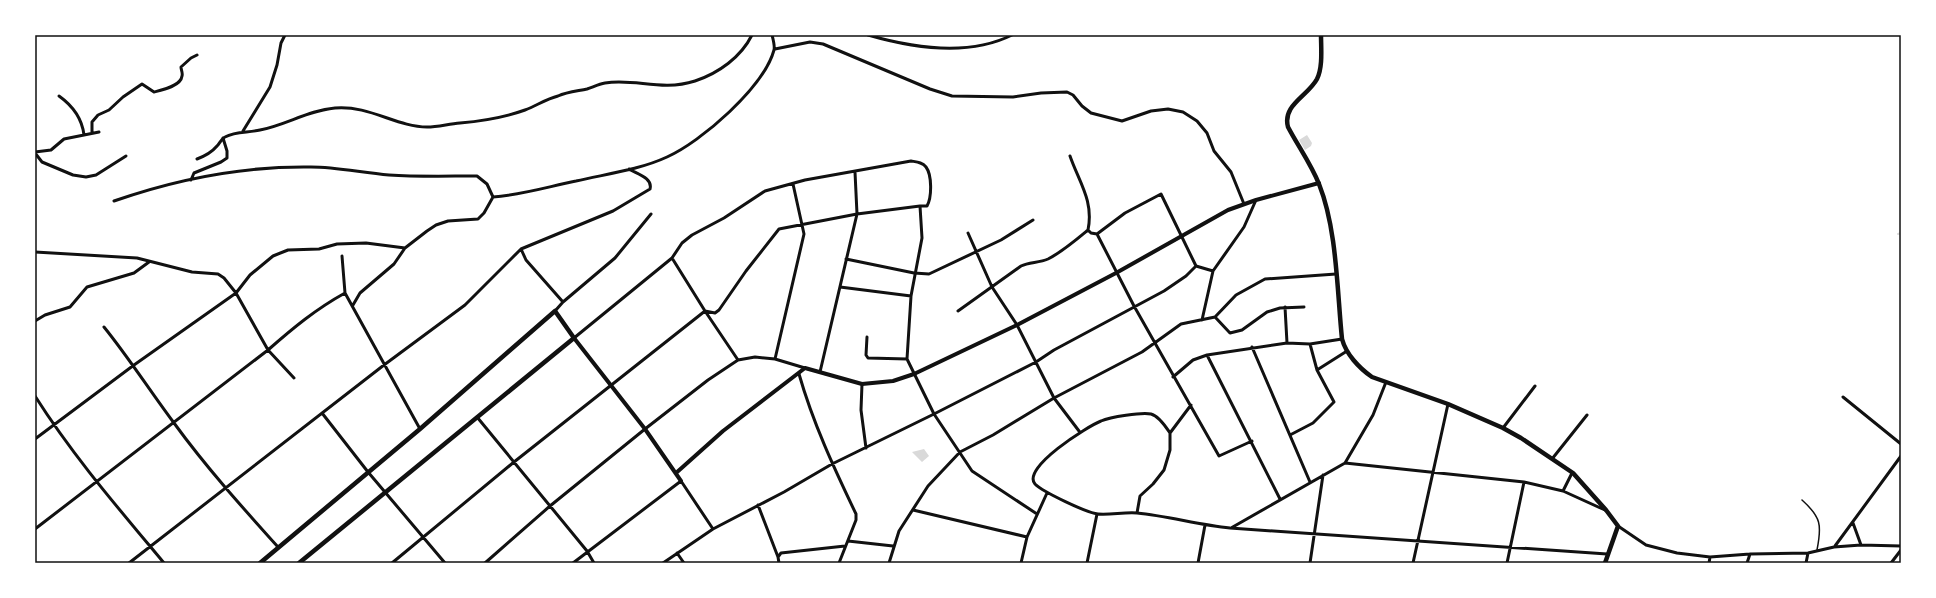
<svg xmlns="http://www.w3.org/2000/svg" width="1936" height="598" font-family="'Playfair Display',serif">
  <style>
    .water { fill: #d9d9d9 }
    .lines { fill: none; stroke-linecap: round; stroke-linejoin: round }
    .stream { stroke: #d9d9d9; stroke-width: 2 }
    .service { stroke: #111; stroke-width: 1.5 }
    .minor { stroke: #111; stroke-width: 3 }
    .tertiary { stroke: #111; stroke-width: 4 }
    .secondary { stroke: #111; stroke-width: 4.5 }
    .neatline { fill: none; stroke: #111; stroke-width: 1.5 }
  </style>
  <rect width="100%" height="100%" fill="#fff"/>
  <path class="water" d="M1307,135l5,8 -1,3 -6,4 -6,-10z
    M924,449l5,7 -7,6 -10,-10z"/>
  <g class="lines">
    <path class="stream" d="M1898,234l3,-1"/>
    <path class="service" d="M1802,500c19,17 20,25 15,50"/>
    <path class="minor" d="M868,35c45,13 100,22 144,0
      M775,49l35,-7 13,2 107,45 22,7 61,1 28,-4 26,-1 6,3 9,11 9,7 31,8 29,-10 17,-2 15,3 14,9 10,12 7,18 17,21 13,32
      M59,96c14,10 23,22 25,39
      M243,131l27,-44 7,-22 4,-22 4,-8
      M92,133v-11l6,-7 11,-5 14,-13 19,-13 12,8c8,-2 27,-6 28,-16 1,-3 -1,-6 -1,-9l10,-9 6,-3
      M35,152l16,-2 13,-11 35,-7
      M35,153l7,9 31,13 13,2 10,-2 30,-19
      M1070,156c9,26 24,45 18,74l3,3 6,1 37,72 85,150 33,-15
      M197,159c8,-3 15,-7 20,-13 3,-3 4,-7 8,-9 11,-6 23,-4 35,-7 26,-5 49,-20 75,-22 34,-3 62,19 92,19 11,0 21,-3 33,-4 22,-2 43,-5 65,-13 11,-4 21,-11 33,-14 9,-4 20,-5 29,-7 6,-2 12,-5 18,-6 31,-5 56,9 90,-2 24,-8 46,-24 57,-46
      M191,180l3,-7 27,-11 6,-4v-7l-4,-13
      M493,197c28,-2 54,-10 83,-16 30,-7 63,-11 91,-24 34,-15 97,-70 107,-107 1,-4 -1,-11 -2,-15
      M114,201c63,-22 130,-35 197,-34 26,0 52,6 78,8 29,2 59,1 88,1l10,8 6,13
      M968,233l24,54 25,38 37,73 25,33
      M1097,234l28,-21 36,-19 35,72 17,5
      M521,249l5,11 37,42
      M35,252l102,6 55,14 26,2 6,4 12,15 32,57 26,28
      M342,256l3,37 75,136
      M672,258l33,53 33,49
      M846,259l68,14 15,1 72,-34 32,-20
      M840,287l71,9
      M353,305l7,-12 34,-29 11,-16 22,-17 9,-6 12,-4 30,-2 6,-6 9,-16
      M1285,307l2,36
      M555,311l8,-9 52,-44 36,-44
      M705,311l10,2 4,-3 27,-39 33,-42 78,-15 63,-8
      M958,311l63,-45c8,-4 18,-3 27,-7 14,-7 28,-19 40,-29
      M1215,317l21,-22 29,-16 71,-5
      M1215,317l15,16 12,-3 25,-18 13,-4 24,-1
      M1202,320l11,-49 31,-44 12,-27
      M35,321l10,-6 25,-8 17,-20 47,-14 15,-11
      M104,327c25,31 46,64 70,96 32,44 68,84 104,124
      M867,337l-1,18 2,3 39,1
      M574,338l98,-80 10,-15 10,-8 32,-17 41,-27 40,-11 106,-19c6,1 11,1 15,6 6,8 6,30 1,39h-7l2,32 -11,58 -4,63 27,55 38,57 65,43
      M1252,347l58,135
      M1207,355l73,144
      M775,359l29,-125 -11,-50
      M1317,370l30,-19
      M820,372l37,-158 -2,-42
      M799,374c14,49 35,94 57,140v6l-17,43
      M1173,377l20,-17 14,-5 80,-12 23,1 32,-5
      M862,384l-1,26 5,38
      M35,396c38,60 84,113 129,167
      M1843,397l58,47
      M322,413l46,59 77,91
      M477,417l110,134 7,12
      M1503,428l32,-42
      M1170,433c-4,-6 -11,-17 -19,-19 -9,-2 -41,3 -50,7 -13,5 -80,47 -66,63 8,8 52,29 63,30 13,1 26,-2 39,-1 31,3 62,12 93,15l377,26
      M1290,435l23,-12 21,-21 -17,-32 -7,-26
      M35,439l99,-74 102,-72 14,-18 23,-19 15,-6 31,-1 18,-5 29,-1 39,5
      M1552,459l35,-44
      M1345,463l179,19 39,9 42,19
      M1563,491l9,-18
      M758,505l20,52
      M913,510l114,27
      M1137,513l3,-17 13,-12 11,-14 6,-20v-17l21,-28
      M1853,523l8,22
      M1618,526l28,19 31,8 33,4 40,-3 58,-1 26,-6 27,-2 40,1
      M1231,528l114,-65 28,-48 13,-33
      M35,529l233,-179c25,-22 48,-41 77,-57
      M848,541l45,5
      M1835,546l66,-90
      M677,553l7,10
      M129,563l255,-198 81,-60 56,-56 92,-38 37,-22c3,-11 -13,-15 -21,-20
      M392,563l122,-101 191,-151
      M485,563l65,-57 95,-77 63,-49 30,-20 17,-3 20,2 30,9
      M573,563l108,-82 32,48
      M663,563l50,-34 71,-37 48,-28 102,-50 102,-52 18,-12 110,-59 22,-15 10,-10
      M779,563l-1,-6 3,-4 64,-7
      M889,563l10,-32 29,-45 32,-34 33,-17 61,-37 88,-46 39,-28 34,-7
      M1021,563l6,-26 20,-44
      M1087,563l10,-49
      M1198,563l7,-38
      M1310,563l13,-88
      M1413,563l35,-159
      M1507,563l17,-81
      M1709,563l1,-6
      M1747,563l3,-9
      M1806,563l2,-10
      M1891,563l10,-13"/>
    <path class="tertiary" d="M574,338l71,91 36,52
      M676,473l47,-42 82,-63 57,16 31,-3 21,-7 103,-49 99,-52 112,-63 28,-10 63,-17"/>
    <path class="secondary" d="M1321,35c0,13 2,32 -4,44 -9,17 -35,26 -29,48 10,19 23,37 31,57 18,45 18,106 23,155 4,15 17,29 30,38l76,27 55,24 18,10 52,35 33,37 12,16 -13,37
      M260,563l160,-134 135,-118 19,27 -275,225"/>
  </g>
  <rect width="1936" height="598" fill="none" stroke="#ffffff" stroke-width="72"/>
  <rect x="36" y="36" width="1864" height="526" class="neatline"/>
</svg>
